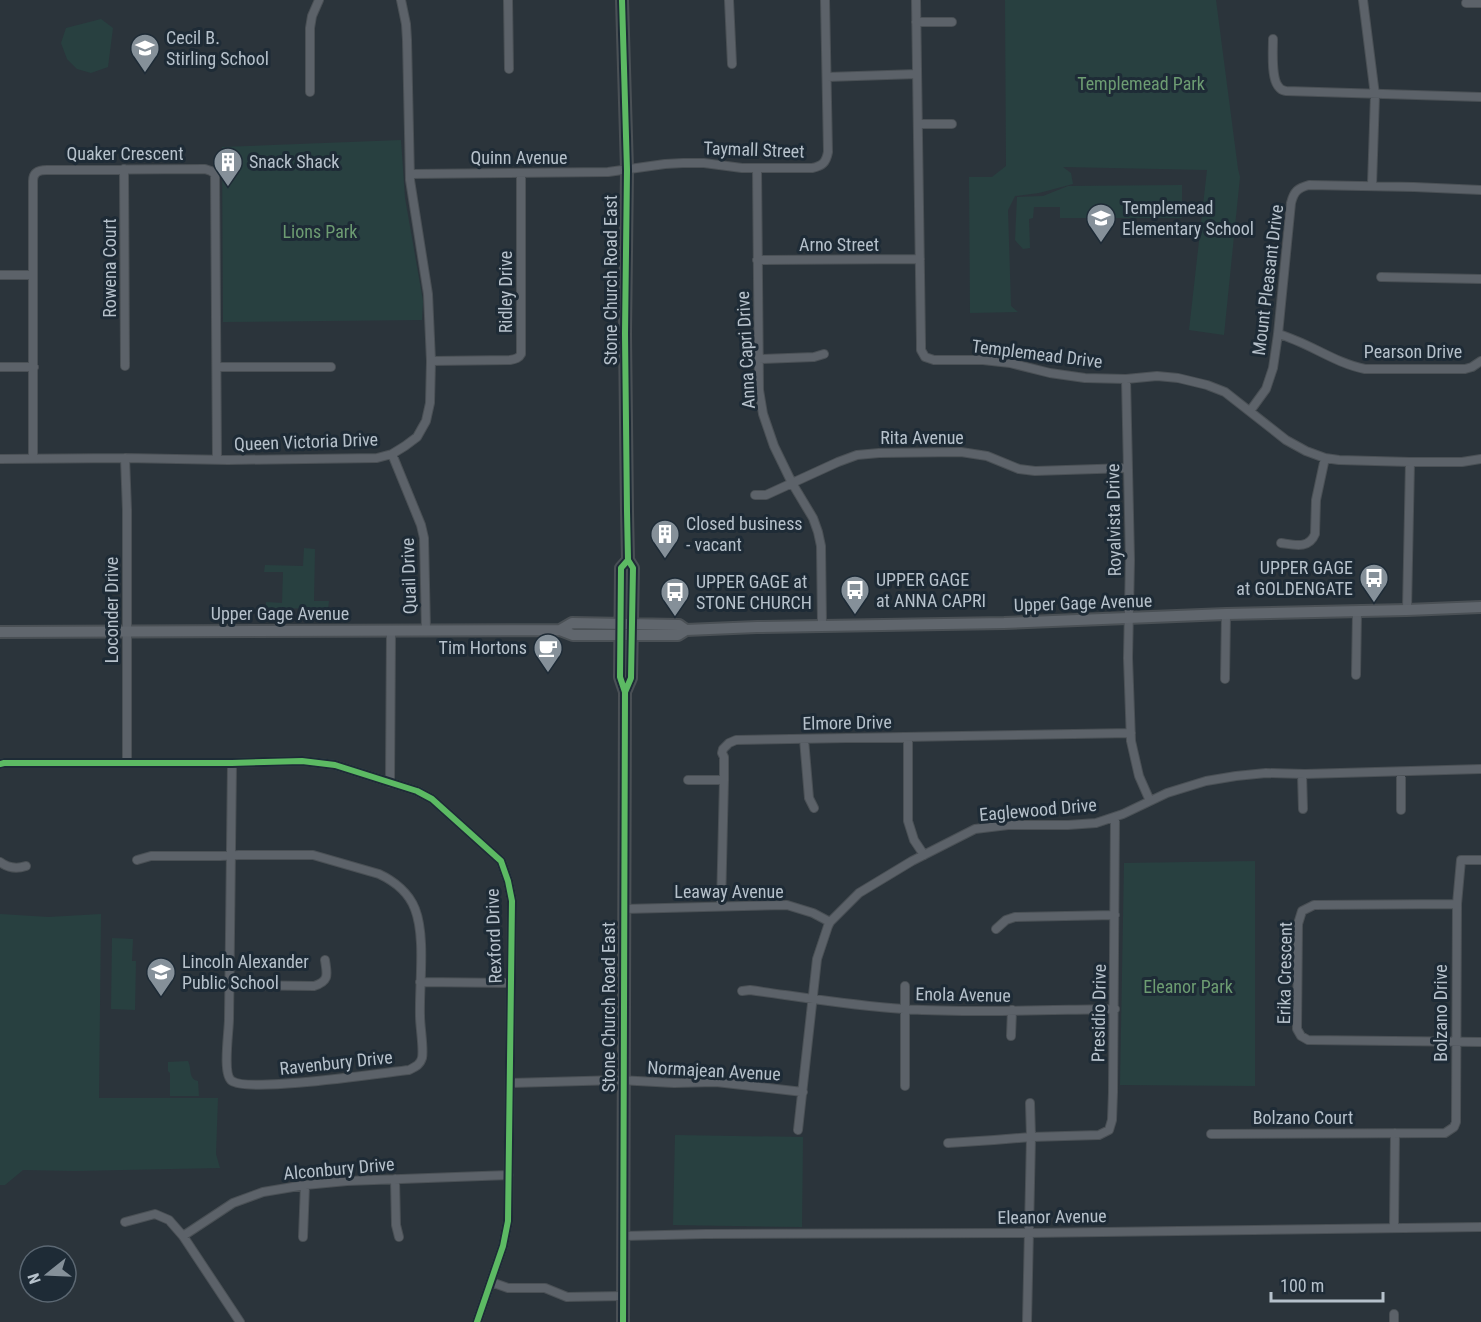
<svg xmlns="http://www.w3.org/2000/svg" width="1481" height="1322" font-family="'Roboto Condensed',sans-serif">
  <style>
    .green { fill: #284040 }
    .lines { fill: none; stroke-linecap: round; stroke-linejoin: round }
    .minor-casing { stroke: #4a5055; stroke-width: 10 }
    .secondary-casing { stroke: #4a5055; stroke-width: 14 }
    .minor { stroke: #5c6269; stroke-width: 8 }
    .secondary { stroke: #60666d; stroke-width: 10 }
    .cycleway-casing { stroke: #1e2b36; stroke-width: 10 }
    .cycleway { stroke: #5cba63; stroke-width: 6 }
    .labels { text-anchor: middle; stroke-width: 6; stroke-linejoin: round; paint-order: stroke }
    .poi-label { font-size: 18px; fill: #b6c1cb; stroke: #1e2b36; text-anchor: start }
    .park-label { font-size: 18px; fill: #6d9c72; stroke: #1e2b36 }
    .street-label { font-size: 18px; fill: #b6c1cb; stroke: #1e2b36 }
  </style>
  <rect width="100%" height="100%" fill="#2b343b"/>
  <path class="green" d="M1005,0h211l22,169 2,8 -16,158 -35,-5 18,-160 -144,-3 8,6 2,11 -34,9 -24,3 -7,14 3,96 7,6 -48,1 -1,-136h23l14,-11z
    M101,19l12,9 -5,39 -17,6 -14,-4 -10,-10 -6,-16 5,-15z
    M401,140l4,58 18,103 -1,19 -199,2 -1,-175z
    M1182,185v33h-122v-11h-26l-1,11 -4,1 1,29 -7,1 -8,-9 2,-43 26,-1 25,-10z
    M304,548l11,1 -1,52h15l-1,8 -62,-1v-6l16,1 1,-31h-19l1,-7 38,1z
    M1255,861v225l-135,-1 4,-222z
    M0,914l48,3 53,-3 -2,184h119l-2,56 4,14 -145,3 -52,-1 -18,15h-5z
    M112,938l21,1 -1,22h4l-1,49 -24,-1z
    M188,1061c4,8 0,18 10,20l1,15h-29v-23l-2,-2v-9z
    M675,1135l128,2 -1,90 -129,-2z"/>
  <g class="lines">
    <g class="minor-casing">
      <path id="minor" d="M508,0l1,69
        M729,0l3,64
        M916,0l5,343v7l4,7 9,3h49l27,3 40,10 35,5 41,1 31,-3 21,2 29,7 18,7 61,48 20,11 19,7 14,2 71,2h52l19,-3
        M1363,0l12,95 -3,90
        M1466,3h15
        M916,22h36
        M1273,39c0,11 -2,38 5,47 3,4 4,4 8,5l195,6
        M827,77l90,-3
        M310,92v-64l2,-12 7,-16
        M918,124h34
        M757,168l2,222 4,24 11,32 18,37 21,35 5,14 3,14 1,80
        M124,169l1,197
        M411,174l197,-2 57,-8 18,-1h21l38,5h70c10,-2 14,-5 16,-16l-3,-152
        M757,260l163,-1
        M0,275h33
        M1381,277l100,2
        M1278,334c30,8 56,29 87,35h100l7,-2 9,-6
        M759,359l55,-2 10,-3
        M431,361l79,-1c6,-1 9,-2 11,-6v-181
        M0,367h34
        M217,367h114
        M1126,379l4,181 -2,98 3,83 8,35 11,25
        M1250,411l16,-22 7,-21 5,-34 13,-131c3,-12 7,-15 18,-18l105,2 67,3
        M392,454l29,71 3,13 2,92
        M33,458v-277c0,-9 6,-11 14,-11l158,-1 6,2 4,3 2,285
        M125,458l2,52v253
        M0,459l125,-1 103,2 149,-2 15,-4 13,-8 12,-9 9,-16 4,-18 1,-42 -3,-67 -18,-114 -3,-140 -1,-16 -5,-24
        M755,495h11l72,-33 19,-7 22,-2 82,-1 26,4 32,13 16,2 93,-3
        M1281,543c14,2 28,6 34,-9l1,-34 9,-42
        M1407,610l3,-148
        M1356,675l1,-63
        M1225,679l1,-65
        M908,737v84l6,19 10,15
        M804,739l5,59 5,10
        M0,764l4,-1h228l70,-2 33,4 82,26 15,8 69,62 7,20 4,20 -4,320 -5,25 -26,76
        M1302,774l1,35
        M688,780h36
        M390,783l1,-153
        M1401,810v-38
        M137,860l14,-4h69l19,-1h74l66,19c15,7 30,19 36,35 11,28 4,76 5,107 0,11 4,33 2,42 -2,7 -7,9 -13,12 -27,3 -160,23 -177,11 -10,-6 -3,-49 -3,-62 1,-85 2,-171 3,-256
        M0,862c8,6 17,7 26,4
        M1457,904l-143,1 -12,6 -4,13 -1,105 4,7 7,4 173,2
        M721,906l3,-126v-23l-2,-4 1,-4 6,-6 7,-3 395,-7
        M624,909l163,-4 26,8 17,9
        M996,929l10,-9 9,-3 100,-2
        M420,982l91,1
        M230,985l84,1c16,-5 13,-12 11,-26
        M742,991l8,-1c51,7 103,16 154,19 70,4 141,1 211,0
        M1011,1036l1,-26
        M511,1083l108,-3 55,3 42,-1 87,10
        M905,1086v-100
        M798,1130l19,-171 11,-33 2,-4 29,-29 53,-32 63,-32 33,-4h60l28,-2 27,-9 44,-21 39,-12 30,-5 30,-3 39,1 176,-5
        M1211,1134l234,-1 9,-6 2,-5 1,-218 4,-44h20
        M948,1143l46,-3 37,-3 68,-2 10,-5 3,-10 1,-28 2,-275
        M395,1179l1,46 3,12
        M125,1222l30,-8 14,6 14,16 57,86
        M1394,1228l1,-95
        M183,1236l50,-33 30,-11 42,-7 42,-4 162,-6
        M623,1236l82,-2 324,-1 452,-6
        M303,1237l2,-52
        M491,1282l17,6h37l22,9 56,-1
        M1394,1314v8
        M1027,1322l4,-185 -1,-34"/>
    </g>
    <g class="secondary-casing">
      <path id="secondary" d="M622,0l5,170 -2,164 2,177 1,49 5,8 -2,110 -6,14
        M560,630l12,-7 107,2 7,5
        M0,632l560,-2 13,5h105l8,-5 71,-3 247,-4 222,-9 181,-4 74,-3
        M623,1322l2,-630 -5,-15 1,-109 7,-8"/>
    </g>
    <use href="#minor" class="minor"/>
    <use href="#secondary" class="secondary"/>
    <g class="cycleway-casing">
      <path id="cycleway" d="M622,0l5,170 -2,164 2,177 1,49 5,8 -2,110 -6,14
        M0,764l4,-1h228l70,-2 33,4 82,26 15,8 69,62 7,20 4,20 -4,320 -5,25 -26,76
        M623,1322l2,-630 -5,-15 1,-109 7,-8"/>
    </g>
    <use href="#cycleway" class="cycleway"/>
  </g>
  <defs>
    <g id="school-pin" transform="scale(1.5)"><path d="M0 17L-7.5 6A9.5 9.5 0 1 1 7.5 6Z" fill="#859099" stroke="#1e2b36"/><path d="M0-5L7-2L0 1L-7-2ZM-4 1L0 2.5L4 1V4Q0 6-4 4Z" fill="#fff"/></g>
    <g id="building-pin" transform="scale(1.5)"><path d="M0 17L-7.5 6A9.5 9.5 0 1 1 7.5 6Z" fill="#859099" stroke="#1e2b36"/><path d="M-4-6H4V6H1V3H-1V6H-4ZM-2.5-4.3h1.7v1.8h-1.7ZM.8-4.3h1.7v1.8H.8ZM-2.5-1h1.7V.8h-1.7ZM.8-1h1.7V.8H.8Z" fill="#fff"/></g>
    <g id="bus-pin" transform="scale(1.5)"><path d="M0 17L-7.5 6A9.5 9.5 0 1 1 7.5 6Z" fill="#859099" stroke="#1e2b36"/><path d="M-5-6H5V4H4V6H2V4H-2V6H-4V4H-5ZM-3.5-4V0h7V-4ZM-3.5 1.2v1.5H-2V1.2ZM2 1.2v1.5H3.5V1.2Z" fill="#fff"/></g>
    <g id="cafe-pin" transform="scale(1.5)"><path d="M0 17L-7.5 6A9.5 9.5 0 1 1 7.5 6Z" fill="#859099" stroke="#1e2b36"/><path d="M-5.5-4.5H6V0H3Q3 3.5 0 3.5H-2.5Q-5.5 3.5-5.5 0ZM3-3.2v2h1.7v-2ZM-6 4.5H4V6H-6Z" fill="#fff"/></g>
  </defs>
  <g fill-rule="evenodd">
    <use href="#school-pin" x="145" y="48"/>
    <use href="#building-pin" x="228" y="162"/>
    <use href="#school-pin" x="1101" y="218"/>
    <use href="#building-pin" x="665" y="534"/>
    <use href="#bus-pin" x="1374" y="578"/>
    <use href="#bus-pin" x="855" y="590"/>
    <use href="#bus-pin" x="675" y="592"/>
    <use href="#cafe-pin" x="548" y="648"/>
    <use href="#school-pin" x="161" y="972"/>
  </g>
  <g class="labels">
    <g class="poi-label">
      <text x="166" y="44">Cecil B.<tspan x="166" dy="21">Stirling School</tspan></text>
      <text x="249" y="168">Snack Shack</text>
      <text x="1122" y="214">Templemead<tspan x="1122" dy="21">Elementary School</tspan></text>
      <text x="686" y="530">Closed business<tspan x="686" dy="21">- vacant</tspan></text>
      <text x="1353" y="574" text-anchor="end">UPPER GAGE<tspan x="1353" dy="21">at GOLDENGATE</tspan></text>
      <text x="876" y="586">UPPER GAGE<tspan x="876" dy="21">at ANNA CAPRI</tspan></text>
      <text x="696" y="588">UPPER GAGE at<tspan x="696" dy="21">STONE CHURCH</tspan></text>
      <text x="527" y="654" text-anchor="end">Tim Hortons</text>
      <text x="182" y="968">Lincoln Alexander<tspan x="182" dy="21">Public School</tspan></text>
    </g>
    <g class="park-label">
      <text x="1141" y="90">Templemead Park</text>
      <text x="320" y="238">Lions Park</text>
      <text x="1188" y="993">Eleanor Park</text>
    </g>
    <g class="street-label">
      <text transform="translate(754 150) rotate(2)" y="6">Taymall Street</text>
      <text x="125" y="160">Quaker Crescent</text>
      <text x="519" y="164">Quinn Avenue</text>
      <text x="839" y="251">Arno Street</text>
      <text transform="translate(110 268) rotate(-90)" y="6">Rowena Court</text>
      <text transform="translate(611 280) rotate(-90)" y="6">Stone Church Road East</text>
      <text transform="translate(1268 280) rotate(-83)" y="6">Mount Pleasant Drive</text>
      <text transform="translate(506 292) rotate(-90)" y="6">Ridley Drive</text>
      <text transform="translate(746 350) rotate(-93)" y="6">Anna Capri Drive</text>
      <text x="1413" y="358">Pearson Drive</text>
      <text transform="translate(1037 354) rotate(7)" y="6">Templemead Drive</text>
      <text x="922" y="444">Rita Avenue</text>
      <text transform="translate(306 442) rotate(-2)" y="6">Queen Victoria Drive</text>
      <text transform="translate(1114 520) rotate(-91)" y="6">Royalvista Drive</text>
      <text transform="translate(409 576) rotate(-92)" y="6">Quail Drive</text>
      <text transform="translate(1083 603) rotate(-2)" y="6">Upper Gage Avenue</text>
      <text transform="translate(112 610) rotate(-90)" y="6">Loconder Drive</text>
      <text x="280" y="620">Upper Gage Avenue</text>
      <text transform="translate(847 723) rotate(-1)" y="6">Elmore Drive</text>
      <text transform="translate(1038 810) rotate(-5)" y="6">Eaglewood Drive</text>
      <text x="729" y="898">Leaway Avenue</text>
      <text transform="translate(494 936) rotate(-92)" y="6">Rexford Drive</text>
      <text transform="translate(1285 973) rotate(-89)" y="6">Erika Crescent</text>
      <text transform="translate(963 995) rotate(1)" y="6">Enola Avenue</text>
      <text transform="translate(609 1007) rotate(-90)" y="6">Stone Church Road East</text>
      <text transform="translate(1099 1013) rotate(-89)" y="6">Presidio Drive</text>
      <text transform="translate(1441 1013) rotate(-90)" y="6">Bolzano Drive</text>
      <text transform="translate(336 1063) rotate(-6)" y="6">Ravenbury Drive</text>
      <text transform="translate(714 1071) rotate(3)" y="6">Normajean Avenue</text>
      <text x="1303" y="1124">Bolzano Court</text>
      <text transform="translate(339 1169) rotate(-5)" y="6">Alconbury Drive</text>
      <text transform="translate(1052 1217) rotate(-1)" y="6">Eleanor Avenue</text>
    </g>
  </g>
  <g transform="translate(48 1274) rotate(252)"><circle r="28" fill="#1e2b36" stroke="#5b6772" stroke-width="1.5"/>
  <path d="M0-4.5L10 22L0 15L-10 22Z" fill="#859099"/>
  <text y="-9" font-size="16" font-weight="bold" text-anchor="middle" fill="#b6c1cb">N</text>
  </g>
  <path d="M1271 1292v9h112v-9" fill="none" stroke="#b6c1cb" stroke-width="3"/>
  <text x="1280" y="1292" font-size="18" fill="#b6c1cb" stroke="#1e2b36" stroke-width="4.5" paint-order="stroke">100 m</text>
</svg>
